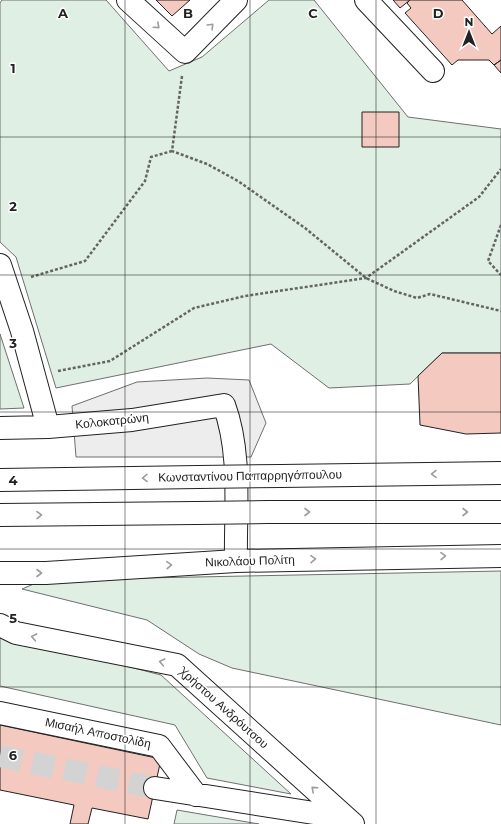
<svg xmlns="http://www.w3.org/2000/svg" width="501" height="824" font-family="Montserrat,sans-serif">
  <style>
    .green { fill: #e0efe3; stroke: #6f6f6f }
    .parking { fill: #ededed; stroke: #6f6f6f }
    .building { fill: #f3c9c0; stroke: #222 }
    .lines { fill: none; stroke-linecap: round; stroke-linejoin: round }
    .minor-tunnel { stroke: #d3d3d3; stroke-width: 22; stroke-dasharray: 22 11; stroke-linecap: butt }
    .minor-casing { stroke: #222; stroke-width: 24 }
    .path { stroke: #646464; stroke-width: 2.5; stroke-dasharray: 3 2; stroke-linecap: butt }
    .minor { stroke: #fff; stroke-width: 22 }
    .minor-bridge-casing { stroke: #222; stroke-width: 24; stroke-linecap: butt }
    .minor-bridge { stroke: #fff; stroke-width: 22 }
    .oneway { stroke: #9c9c9c }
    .grid { fill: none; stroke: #222; stroke-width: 1; stroke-opacity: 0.55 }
    .labels { text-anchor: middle; stroke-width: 3; stroke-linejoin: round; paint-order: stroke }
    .street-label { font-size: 12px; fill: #222; stroke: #fff }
    .grid-label { font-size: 13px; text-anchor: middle; font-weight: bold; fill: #222; stroke: #fff; stroke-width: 3; stroke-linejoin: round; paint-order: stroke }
  </style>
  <rect width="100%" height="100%" fill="#fff"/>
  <path class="green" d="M2,0h104l63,71 33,-14 67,-57h45l94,117 93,12v224h-59l-32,31 -81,4 -58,-44 -215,44 -40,-131 -16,-15v-239z
    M0,334l24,74 -24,1z
    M501,571v154l-269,-57 -33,-14 -52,-34 -125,-31 21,-9z
    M0,632l21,7 140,36 130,119 -84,-16 -32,-53 -175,-39z
    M177,810l82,14h-85z"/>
  <path class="parking" d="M207,378l42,2 17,43 -15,34h-175l-4,-51 65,-24z"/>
  <path class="building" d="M156,0h34l-18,16z
    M393,0h17l-10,8z
    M410,0h52l30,34 9,-8v34l-7,5 -5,-5h-31l-6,5 -47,-52 6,-5 -4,-5z
    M501,60v13l-7,-8z
    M362,112h37v35h-37z
    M442,353h59v80l-35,1 -46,-9 -2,-49z
    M0,725l161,34 -13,60 -56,-11 -4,16h-18l4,-19 -74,-15z"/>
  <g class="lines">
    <path class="minor-tunnel" d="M0,756l155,32"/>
    <g class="minor-casing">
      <path id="minor" d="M128,0l57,52 51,-52
        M366,0l67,71
        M0,265l22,66 26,96
        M0,428l48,-1 84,-7 92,-15c18,49 11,105 12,156
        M281,476l220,-3
        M0,480l198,-3
        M268,512h233
        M0,515l196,-2
        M0,573h46l190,-12 265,-5
        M0,625l16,8 161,32 176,159
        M0,713l159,33 37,49
        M155,788l191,30"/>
    </g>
    <path class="path" d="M182,76l-10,75 35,13 31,17 67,47 61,50 28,13 23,7 13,-4 71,17
      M501,225l-13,36 13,14
      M31,277l54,-16 60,-80 6,-24 21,-6
      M58,371l52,-10 84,-53 51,-12 121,-18 113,-81 22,-28"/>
    <use href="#minor" class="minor"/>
    <g class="minor-bridge-casing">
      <path id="minor-bridge" d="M198,477l83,-1
        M196,513l72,-1"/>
    </g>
    <use href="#minor-bridge" class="minor-bridge"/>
  </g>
  <defs><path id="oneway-chevron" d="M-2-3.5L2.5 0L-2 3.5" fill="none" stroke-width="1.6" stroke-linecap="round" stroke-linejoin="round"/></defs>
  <g class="oneway">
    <use href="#oneway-chevron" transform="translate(157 26) rotate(42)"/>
    <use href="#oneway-chevron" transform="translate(211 26) rotate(-45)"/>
    <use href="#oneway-chevron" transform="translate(434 474) rotate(179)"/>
    <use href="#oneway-chevron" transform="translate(145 478) rotate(179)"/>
    <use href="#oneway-chevron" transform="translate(307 512)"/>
    <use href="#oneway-chevron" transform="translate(465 512)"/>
    <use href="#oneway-chevron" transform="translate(39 515) rotate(-1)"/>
    <use href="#oneway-chevron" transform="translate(443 556) rotate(-1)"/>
    <use href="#oneway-chevron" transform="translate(313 559) rotate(-1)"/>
    <use href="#oneway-chevron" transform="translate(169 565) rotate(-4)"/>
    <use href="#oneway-chevron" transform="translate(39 573)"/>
    <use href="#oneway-chevron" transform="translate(34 637) rotate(-169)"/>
    <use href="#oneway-chevron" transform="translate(162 662) rotate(-169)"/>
    <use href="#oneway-chevron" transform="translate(314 789) rotate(-138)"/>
  </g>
  <path class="grid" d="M125,0v824M250,0v824M376,0v824M0,137h501M0,275h501M0,412h501M0,549h501M0,687h501"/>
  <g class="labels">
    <g class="street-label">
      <text transform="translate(112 421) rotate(-6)" y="4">Κολοκοτρώνη</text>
      <text transform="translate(250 476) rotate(-1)" y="4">Κωνσταντίνου Παπαρρηγόπουλου</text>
      <text transform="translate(250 561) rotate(-2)" y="4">Νικολάου Πολίτη</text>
      <text transform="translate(224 708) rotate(42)" y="4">Χρήστου Ανδρόυτσου</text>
      <text transform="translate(98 733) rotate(12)" y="4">Μισαήλ Αποστολίδη</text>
    </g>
  </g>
  <g class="grid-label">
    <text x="63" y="18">A</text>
    <text x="188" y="18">B</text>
    <text x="313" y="18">C</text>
    <text x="438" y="18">D</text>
    <text x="13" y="73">1</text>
    <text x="13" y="211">2</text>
    <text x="13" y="348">3</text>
    <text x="13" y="485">4</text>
    <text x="13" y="623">5</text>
    <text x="13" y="760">6</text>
  </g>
  <g transform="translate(469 32)" stroke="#ffffff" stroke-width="3" paint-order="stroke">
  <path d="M0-3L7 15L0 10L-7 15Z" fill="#222222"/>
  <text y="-6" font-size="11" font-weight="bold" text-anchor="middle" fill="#222222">N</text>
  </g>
</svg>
